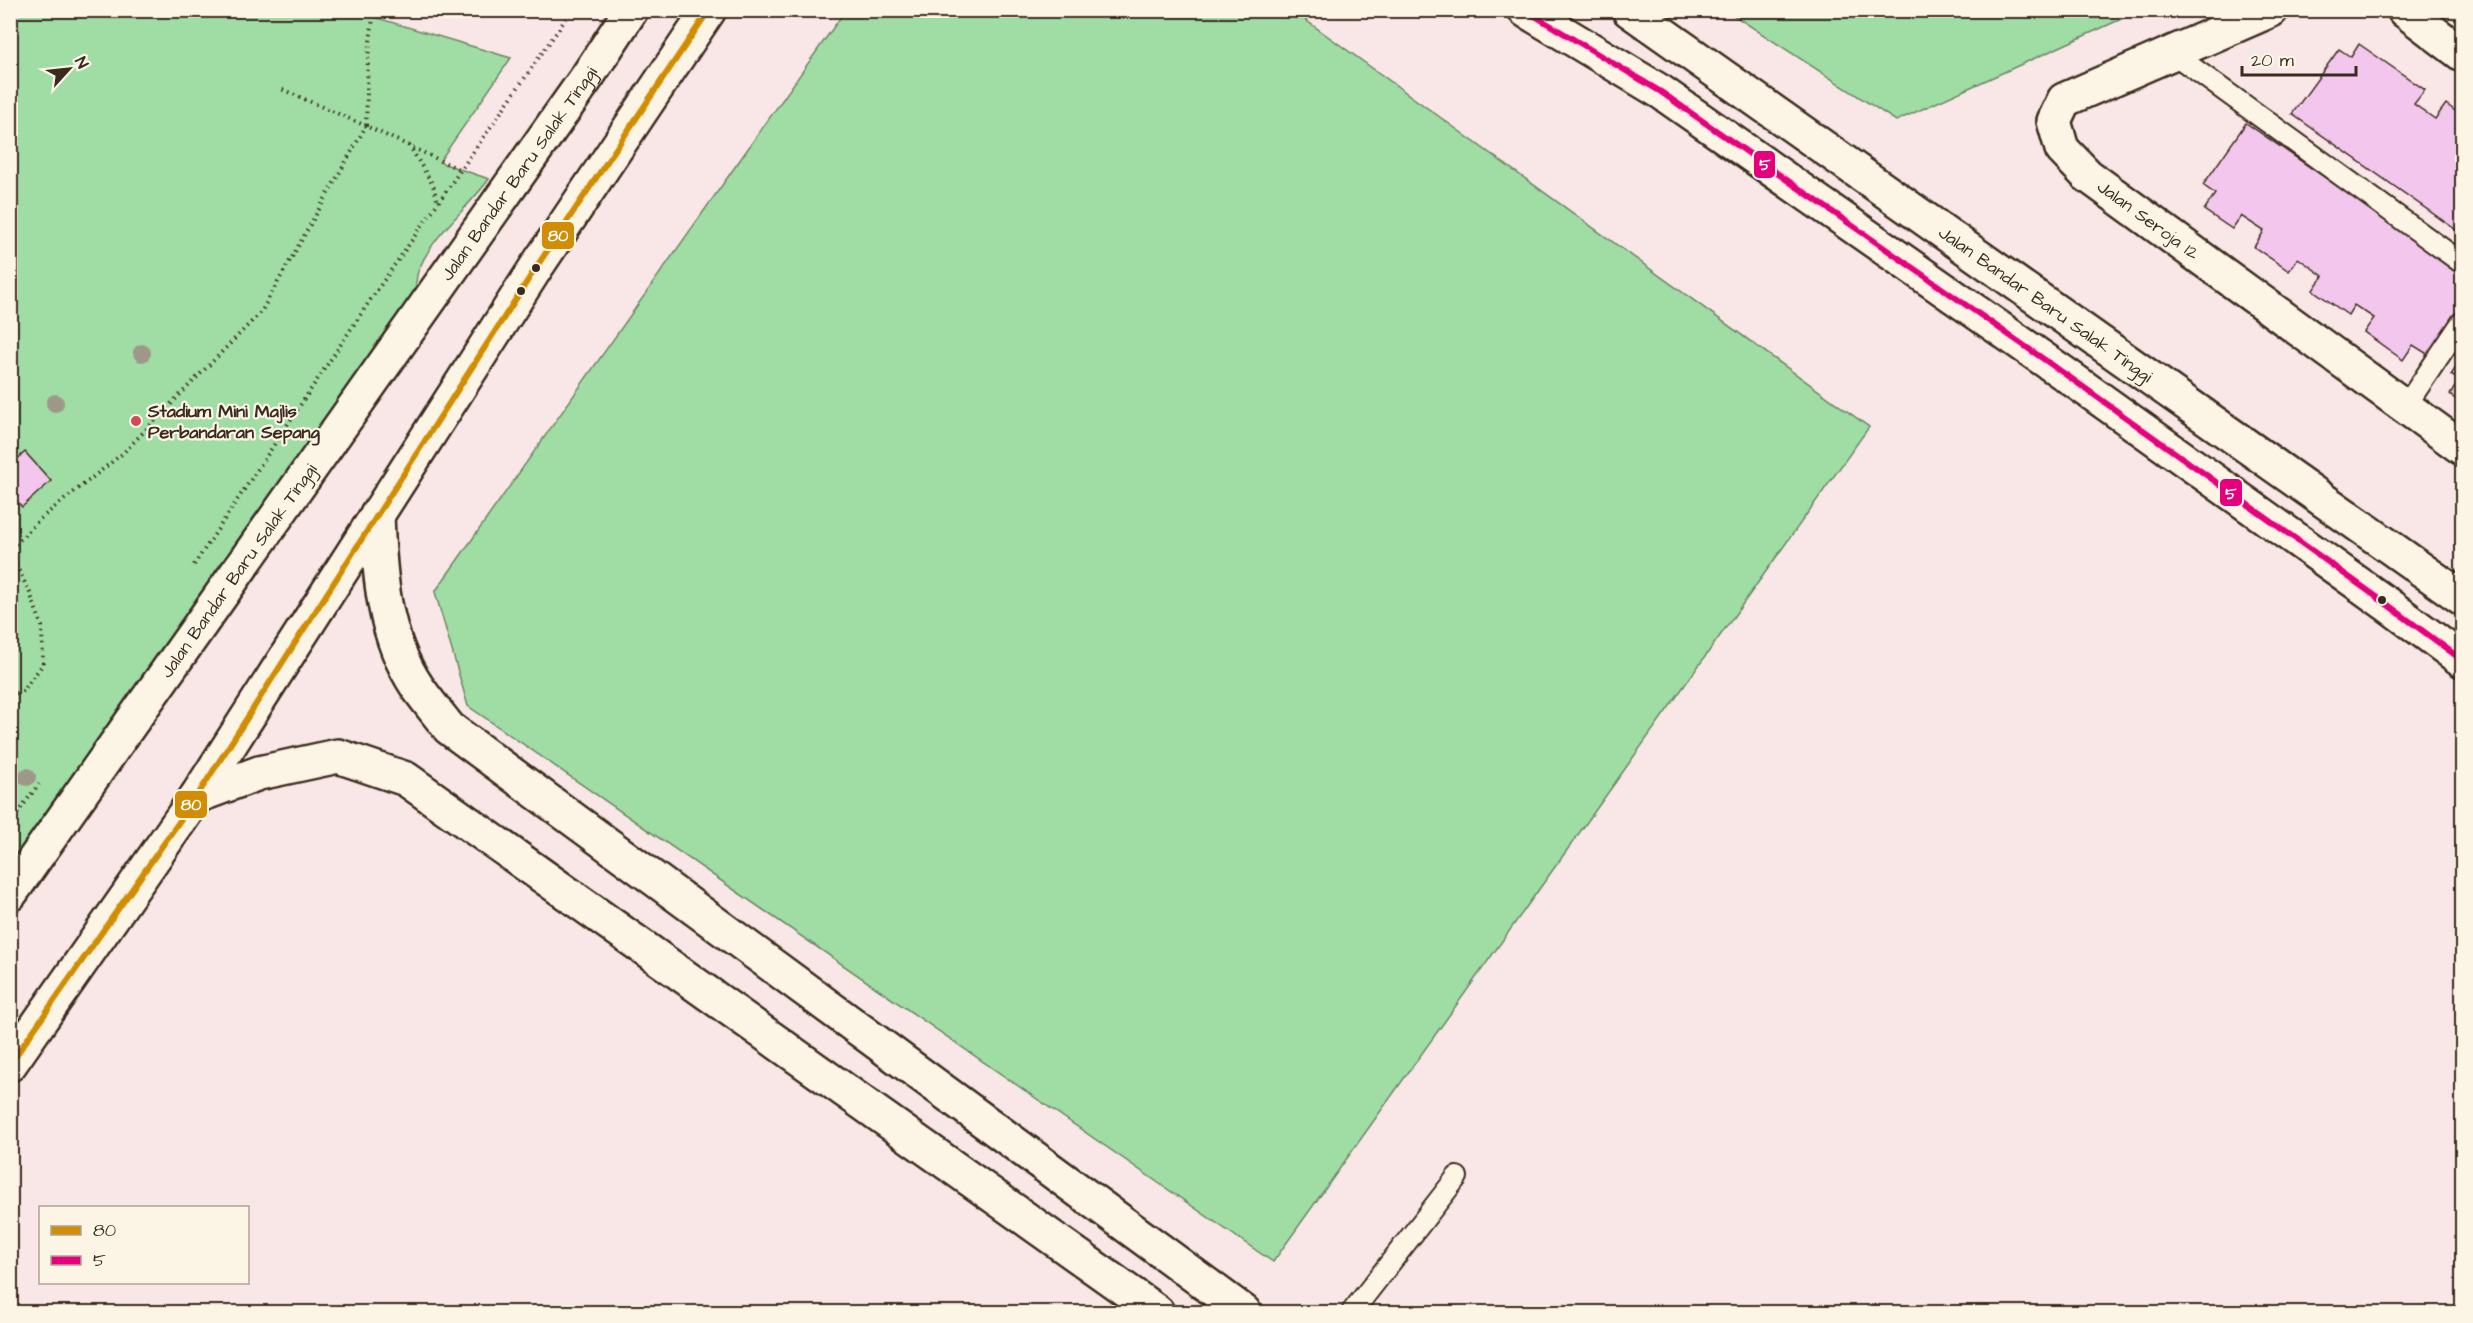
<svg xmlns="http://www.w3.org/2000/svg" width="2473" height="1323" font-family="'Architects Daughter',sans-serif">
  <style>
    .green { fill: #9fdda5; stroke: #6d8462; stroke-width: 1.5 }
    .building { fill: #f3c7ed; stroke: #3b2a1e; stroke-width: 1.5 }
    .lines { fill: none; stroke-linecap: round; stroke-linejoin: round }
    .lane-casing { stroke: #3b2a1e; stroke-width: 24 }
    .street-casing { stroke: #3b2a1e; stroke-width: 38 }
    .secondary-casing { stroke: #3b2a1e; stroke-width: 38 }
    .path { stroke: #3b2a1e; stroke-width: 4; stroke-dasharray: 1.5 4.5; stroke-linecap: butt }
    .lane { stroke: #fcf5e5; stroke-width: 20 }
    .street { stroke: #fcf5e5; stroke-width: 33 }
    .secondary { stroke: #fcf5e5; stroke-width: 33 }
    .bus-1-casing { stroke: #fcf5e5; stroke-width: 10 }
    .bus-2-casing { stroke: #fcf5e5; stroke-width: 10 }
    .bus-1 { stroke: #d18d06; stroke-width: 6 }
    .bus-2 { stroke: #e5007d; stroke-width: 6 }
    .tree { fill: #9e988b }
    .bus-dot { fill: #3b2a1e; stroke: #fcf5e5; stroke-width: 2 }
    .poi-dot { fill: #d1495b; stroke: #fcf5e5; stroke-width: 2 }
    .labels { text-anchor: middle; stroke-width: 4.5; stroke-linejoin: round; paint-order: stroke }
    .street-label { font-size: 18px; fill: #3b2a1e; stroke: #fcf5e5 }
    .poi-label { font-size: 18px; font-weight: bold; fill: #3b2a1e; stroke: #fcf5e5; text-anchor: start }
    .line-badge { stroke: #fcf5e5; stroke-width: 2 }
    .badge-label { font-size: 16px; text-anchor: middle; font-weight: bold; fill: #fff }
  </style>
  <rect width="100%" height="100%" fill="#f9e7e7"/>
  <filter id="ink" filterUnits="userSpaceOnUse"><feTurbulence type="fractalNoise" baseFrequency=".0167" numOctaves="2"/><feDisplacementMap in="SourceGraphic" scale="12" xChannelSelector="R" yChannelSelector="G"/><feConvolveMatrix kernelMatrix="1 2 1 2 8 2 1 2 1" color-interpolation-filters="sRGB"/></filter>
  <g filter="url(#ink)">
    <path class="green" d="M11,11h355l1,4 144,43 -72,104 50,17c-22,31 -55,54 -70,90 -3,6 -3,16 -4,23l-404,583z
      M845,11h448l576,416 -596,835 -805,-556 -33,-114z
      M1727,11h412l-243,110z"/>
    <path class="building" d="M2359,44l66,46 -11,14 21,15 11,-15 16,12v118l-170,-120 47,-65 12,8z
      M2246,123l216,149v34l-33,49 -16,-10 -10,15 -39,-28 10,-14 -20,-13 -6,10 -35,-25 10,-14 -25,-18 -9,13 -35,-24 10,-16 -23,-15 -9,13 -28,-19 11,-16 -12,-9z
      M2462,358v46l-12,-9 9,-15 -8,-5z
      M25,452l26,29 -29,26 -12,-14v-27z"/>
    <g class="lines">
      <g class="lane-casing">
        <path id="lane" d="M2171,52l291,211
          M2405,407l57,-85
          M1352,1312l105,-135"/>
      </g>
      <g class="street-casing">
        <g id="street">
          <path id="s1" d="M2271,10l-207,90 -10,21 8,28 25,26 375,273"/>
          <path d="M2404,10l58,44"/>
          <path d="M377,514c2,59 6,123 41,174 10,14 21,27 31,40l795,584"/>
          <path d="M197,796l62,-23 79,-17 68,23 751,533"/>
        </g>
      </g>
      <g class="secondary-casing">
        <g id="secondary">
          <path d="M1525,10l136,82 411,287 316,226 74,55"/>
          <path id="s2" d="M1629,10l833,588"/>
          <path id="s3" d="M10,894l577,-817 44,-67"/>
          <path d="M10,1064l187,-268 340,-530 172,-256"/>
        </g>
      </g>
      <path class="path" d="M374,10l-6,47 -2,69 95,44
        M409,145l24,40 5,18
        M194,565l179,-269 199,-286
        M10,695l13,-4 20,-27 -1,-38 -12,-33 -14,-28 -4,-17 28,-29 82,-65 139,-142 105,-186 -87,-38
        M10,823l29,-39"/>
      <use href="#lane" class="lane"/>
      <use href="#street" class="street"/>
      <use href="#secondary" class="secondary"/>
      <g class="bus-1-casing">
        <path id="bus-1" d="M10,1064l187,-268 340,-530 172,-256"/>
      </g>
      <g class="bus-2-casing">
        <path id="bus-2" d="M1525,10l136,82 411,287 316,226 74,55"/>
      </g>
      <use href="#bus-1" class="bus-1"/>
      <use href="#bus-2" class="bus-2"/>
    </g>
    <g class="tree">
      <circle cx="142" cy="353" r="9"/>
      <circle cx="55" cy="403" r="9"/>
      <circle cx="27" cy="777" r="9"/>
    </g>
  </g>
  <g class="bus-dot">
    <circle cx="536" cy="268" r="5"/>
    <circle cx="521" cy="291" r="5"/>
    <circle cx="2382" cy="600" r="5"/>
  </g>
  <circle class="poi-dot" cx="136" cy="421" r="6"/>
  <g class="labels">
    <g class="street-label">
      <text dy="6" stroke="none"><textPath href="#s3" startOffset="882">Jalan Bandar Baru Salak Tinggi</textPath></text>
      <text dy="6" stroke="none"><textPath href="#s1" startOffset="390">Jalan Seroja 12</textPath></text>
      <text dy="6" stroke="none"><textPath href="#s2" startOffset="510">Jalan Bandar Baru Salak Tinggi</textPath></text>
      <text dy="6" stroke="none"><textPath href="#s3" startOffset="396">Jalan Bandar Baru Salak Tinggi</textPath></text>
    </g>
    <g class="poi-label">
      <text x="148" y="417">Stadium Mini Majlis<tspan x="148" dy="21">Perbandaran Sepang</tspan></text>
    </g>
  </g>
  <g class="line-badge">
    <rect x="1753" y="150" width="23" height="29" rx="6" fill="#e5007d"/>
    <rect x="541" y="221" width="34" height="29" rx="6" fill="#d18d06"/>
    <rect x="2219" y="478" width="24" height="29" rx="6" fill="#e5007d"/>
    <rect x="174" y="790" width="34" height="29" rx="6" fill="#d18d06"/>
  </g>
  <g class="badge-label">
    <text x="1765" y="170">5</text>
    <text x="558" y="241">80</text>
    <text x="2231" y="499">5</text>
    <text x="191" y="810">80</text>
  </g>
  <rect width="2473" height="1323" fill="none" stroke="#fcf5e5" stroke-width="36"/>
  <rect x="18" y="18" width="2437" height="1287" fill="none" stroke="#3b2a1e" stroke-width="2" filter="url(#ink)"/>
  <rect x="39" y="1206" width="210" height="78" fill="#fcf5e5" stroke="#afa495" stroke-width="1.5"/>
  <rect x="51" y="1226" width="30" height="9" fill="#d18d06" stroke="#afa495" stroke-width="1.5"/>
  <text x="93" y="1236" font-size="18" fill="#3b2a1e">80</text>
  <rect x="51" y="1256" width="30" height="9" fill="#e5007d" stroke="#afa495" stroke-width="1.5"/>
  <text x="93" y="1266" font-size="18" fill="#3b2a1e">5</text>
  <g transform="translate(69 69) rotate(63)" stroke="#fcf5e5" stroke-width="4.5" paint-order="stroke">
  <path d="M0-4.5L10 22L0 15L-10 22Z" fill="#3b2a1e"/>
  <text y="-9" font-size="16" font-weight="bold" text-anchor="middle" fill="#3b2a1e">N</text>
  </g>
  <path d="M2242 66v9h114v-9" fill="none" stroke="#3b2a1e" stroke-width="3"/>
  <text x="2251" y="66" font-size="18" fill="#3b2a1e" stroke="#fcf5e5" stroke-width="4.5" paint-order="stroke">20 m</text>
</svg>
